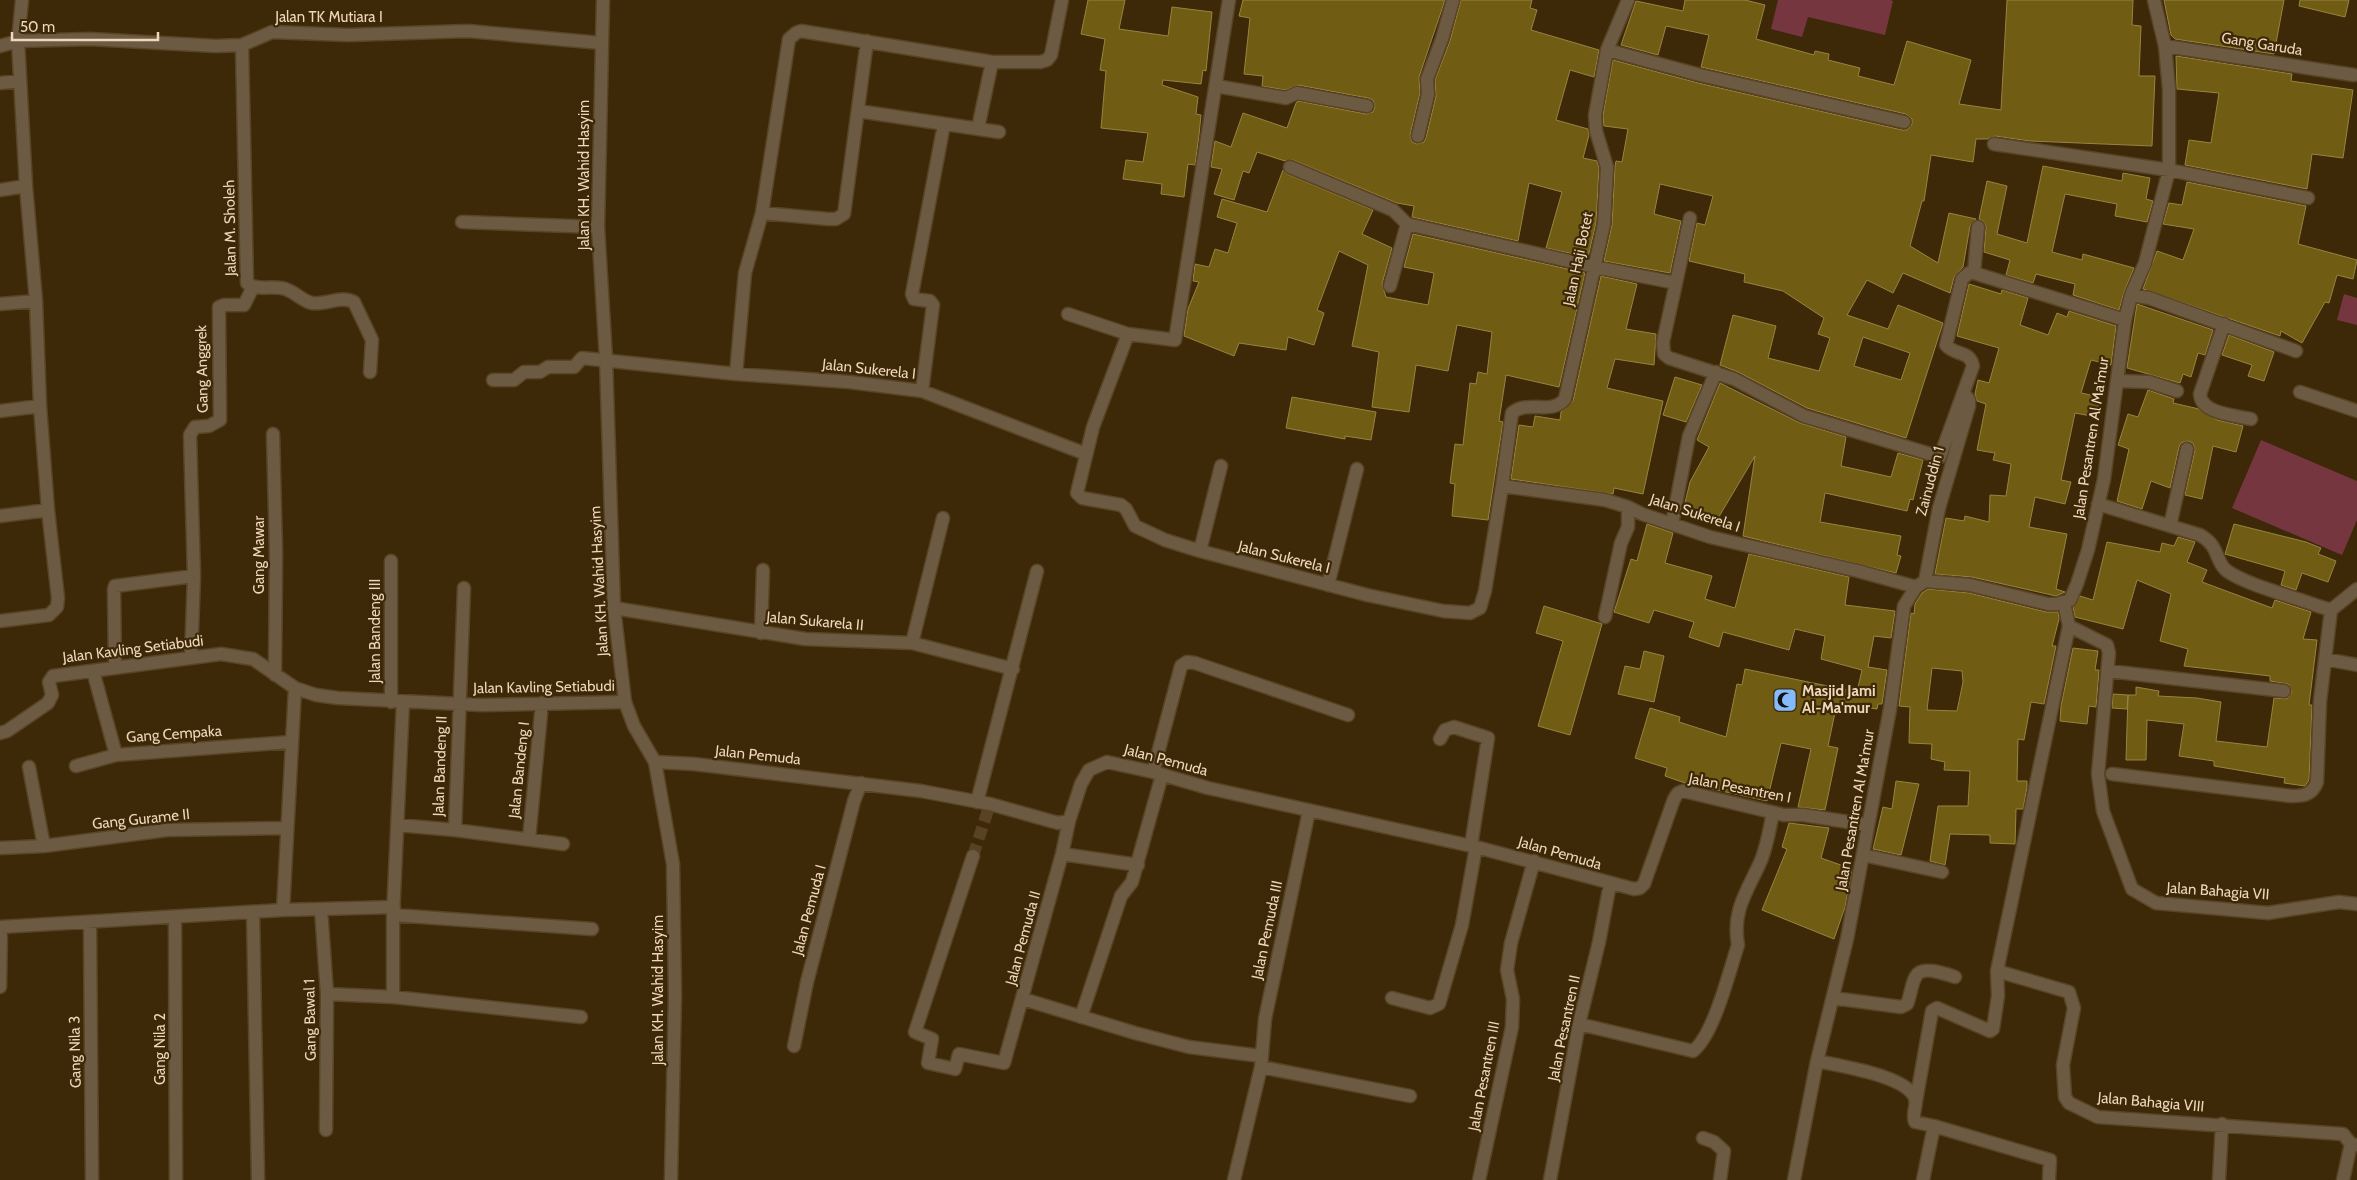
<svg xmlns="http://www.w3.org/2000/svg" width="2357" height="1180" font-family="Cabin,sans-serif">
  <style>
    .green { fill: #76363f }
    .building { fill: #705d13; stroke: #988440; fill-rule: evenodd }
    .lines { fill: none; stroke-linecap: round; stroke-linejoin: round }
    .minor-tunnel { stroke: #584223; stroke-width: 12; stroke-dasharray: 12 6; stroke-linecap: butt }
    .minor-casing { stroke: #594425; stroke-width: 15 }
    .tertiary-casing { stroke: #594425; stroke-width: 15 }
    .minor { stroke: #6d5a43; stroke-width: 12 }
    .tertiary { stroke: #6d5a43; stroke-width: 12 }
    .labels { text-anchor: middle; stroke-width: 4.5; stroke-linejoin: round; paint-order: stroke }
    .street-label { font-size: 15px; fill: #eed7bb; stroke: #3d2808 }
    .poi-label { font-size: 15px; font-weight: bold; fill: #eed7bb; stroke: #3d2808; text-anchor: start }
  </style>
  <rect width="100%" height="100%" fill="#3d2808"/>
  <path class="green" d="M1778,0h112l3,1 -8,34 -77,-18 -6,20 -31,-8z
    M2344,294l13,4v27l-20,-5z
    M2261,440l96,41v39l-15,35 -110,-47z"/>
  <path class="building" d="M1088,0h37l-6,29 49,7 4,-29 40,5 -6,59 -3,-1 -2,14 -38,-4 -1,5 36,12 -2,17 5,1 -2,20 -4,30 -7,-1 -4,33 -23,-3 1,-10 -39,-5 3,-19 17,2 5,-29 -47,-5 5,-57 -6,-1 5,-31 -24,-5z
    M1243,0h202l-26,77 1,16 -10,42 2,7 5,2 7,-2 2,-4 10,-42 -1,-16 15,-39 11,-41h71l-2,8 7,2 -6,20 68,20 -5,27 -24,-7 -14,50 32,9 1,6 -6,23 14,3 2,7 -3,55 -8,34 -42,-9 16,-56 -33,-9 -11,58 -106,-24 2,-11 -17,-3 -104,-43 -8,1 -28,-9 -8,21 -6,-2 -9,29 -20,-6 8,-25 -11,-2 4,-26 16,6 12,-34 44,15 9,-25 2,-2 68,13 7,-2 2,-5 -2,-7 -5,-2 -70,-13 -13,5 -23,-4 1,-10 -19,-2 6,-56 -11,-2z
    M1685,0h60l20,5 -9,34 58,16 1,-4 14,3 -1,6 32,8 -2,8 36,9 13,-44 64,19 -12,44 42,6 6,-110h126l-1,25 9,1 -2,50h16l-3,70 -122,-5 -35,-5 -8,3h-11l-3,23 -42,-7 -7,46h-2l-12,45 28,17 11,-50 27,6 -6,7 -7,41 -9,10 -4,16 -47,-20 -10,20 -26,-13 -20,35 41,14 10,-24 45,18 -37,115 -99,-30 -69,-36 -18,-7 13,-50 43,11 -8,32 51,13 11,-33 -12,-4 6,-16 -41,-27 -39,-9 1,-8 -56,-13 8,-38 8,2 8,-29 -53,-12 -6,30 27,7 -11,52 -66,-12 8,-36 3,-59 1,-5 6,1 6,-33 -24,-3 -1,-11 10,-55 85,23 204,47h5l5,-6v-5l-6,-5 -205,-47 8,-32 -43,-9 -8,29 -37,-10 15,-44 47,10zM1863,337l47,16 -9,27 -47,-14z
    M2164,0h120l-10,54 -99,-15 -4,-4z
    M2300,0h49l-4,17 -46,-11z
    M2176,56l116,18 -1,7 62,9 -10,68 -31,-4 -5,35 -122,-24 4,-25 22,3 8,-50 -42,-4z
    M2043,166l79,15 1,-8 27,5 -4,21 7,2 -6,21 -32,-6 2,-12 -52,-10 -13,58 30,8 1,-6 51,14 -10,24 -5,18 -46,-15 2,-11 -39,-10 -3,9 -27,-8 4,-15 -26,-8 2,-25 -3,-6 -4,-2 8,-38 20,5 -10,48 30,9z
    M1283,170l4,4 86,36 -11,24 30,14 -10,36 4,13 42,8 6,-32 -30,-6 9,-33 172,39 -26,114 -53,-12 -7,46 4,1 -15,98 -36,-4 3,-32 -5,-1 5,-39 8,1 7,-62 6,1 2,-12 9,2 5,-42 -35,-7 -9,46 -32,-6 -7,47 -37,-5 7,-55 -27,-6 16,-81 -29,-14 -22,59 7,3 -10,32 -26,-8 -2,13 -47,-7 -5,13 -50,-20 4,-27 11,-27 -6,-1 2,-17 14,3 6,-18 13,4 9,-30 -20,-6 5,-18 45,13z
    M2187,182l119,24 -8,38 59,16 -4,19 -16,-4 -8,28 -4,-1 -23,41 -21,-12 -1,5 -137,-47 14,-38 26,9 11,-31 -31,-5 6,-21 13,2z
    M1601,276l36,8 -11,45 30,5 -2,31 -39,-6 -8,29 56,13 -20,93 -29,-6 -1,6 -102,-15 8,-54 14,2 2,-11 25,4 1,-8 12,-11z
    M1969,284l32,10 1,-4 26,8 -8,27 28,10 9,-22 10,4 2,-6 47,15 -5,39 -20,-5 -10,33 19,4 -4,20 -21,-4 -14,67 10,2 -6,22 -30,-7 -6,30 38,7 -11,55 9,3 -9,4 -84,-19 -37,-3 11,-56 18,3 1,-5 24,6 1,-27 16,1 5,-32 -18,-4 2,-7 -18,-3 9,-46 -9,-3 -2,-7 3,-14 11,3 10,-35 -42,-12z
    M2137,304l76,26 -8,25 -7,-2 -7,24 -8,-3 -3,9 -53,-15z
    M2229,335l45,17 -10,29 -16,-5 4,-11 -30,-10z
    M1675,377l27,8 -16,37 -23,-7z
    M1720,383l80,40 46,14 -5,29 50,11 7,-24 25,7 -10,40 -3,-1 -3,12 -82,-18 -5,29 81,14 -4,19 4,1 -5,17 -153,-37 12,-80 -41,69 -30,-18 6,-25 19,-35 -12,-7z
    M2148,390l26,9 -1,4 26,6 18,11 26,6 -7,26 -23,-6 -11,53 -17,-4 10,-45 -2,-7 -5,-2 -7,2 -2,4 -9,41 -19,-7 -9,28 -25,-8 12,-52 -11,-4 10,-31 10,3z
    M1292,397l84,15 -5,28 -26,-4v3l-59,-11z
    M1647,524l26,9 -8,30 47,13 -7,23 30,9 14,-54 100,23 -4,28 50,6 -4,27 -17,-2 -6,31 19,3 -5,34h-4l-1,5 -40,-6 -9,43 10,2 -13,62 -27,-3 13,-58 -30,-6 -14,58 -82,-18 -20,-7 2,-8 -32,-10 15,-50 30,9 -1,5 47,15 11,-53 5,1 3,-16 112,23 5,-22 -41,-11 4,-23 -30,-7 -6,21 -66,-18 -4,15 -30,-10 5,-15 -40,-12 -5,13 -35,-11 17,-53 6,2z
    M2234,524l72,18 15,6 -3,6 18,7 -8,21 -26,-9 -6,17 -15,-5 4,-14 -60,-17z
    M2178,537l17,5 -8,20 20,8 -5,12 70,26 3,-8 36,12 -8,27 14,1 -8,65h3l-3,75 -4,6 -21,-3 1,-5 -71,-12v-5l-35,-5 5,-32 -37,-4 -1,40h-20l2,-65h8v-8l23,4 -1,5 39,2 24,4 -5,39 51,6 7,-49 13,1 5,-7 -4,-8 -18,-3v-5l-86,-10 4,-17 -28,-8 11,-47 -34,-14 -14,49 -48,-12 -2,-10 7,-11 13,4 14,-58 53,10 2,-9 12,3z
    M1928,589l41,4 77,19h12l1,7 -7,27h4l-12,58 -13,-2 -7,38 -6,-1 -1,42h10v6l-4,22h-7l-1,35 -25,-1v-8l-40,-1 -5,31 -15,-4 8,-55h30l2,-35 -26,-1 1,-8 -14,-3 1,-15 -23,-1 1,-36 -11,-1 12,-93 3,1 1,-10 7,-11zM1932,668l30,3 1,11 -6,29 -30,-1z
    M1544,606l58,18 -32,111 -32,-9 25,-85 -27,-8z
    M2073,648l25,3 -3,19h4l-3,37 -7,-1 -2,18 -27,-3 1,-15z
    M1644,651l20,5 -10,46 -36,-8 7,-28 15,3z
    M2113,694l15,1 -1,14 -15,-1z
    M1896,781l23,3 -18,71 -28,-6 10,-42 9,2z
    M1789,823l40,5 -8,30 31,11 -7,38 -11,32 -72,-29 25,-61 -5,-2z"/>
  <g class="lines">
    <path class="minor-tunnel" d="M973,856l15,-46"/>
    <g class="minor-casing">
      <path id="minor" d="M1229,0l-54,340 -47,-6 -35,93 -16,66 5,5 39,7 5,4 9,17 30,14 35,11 167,44 76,16 27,2 10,-5 5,-17 17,-105 103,14 23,7 14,7 68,23 148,34 58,16
        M242,45l5,238c8,8 24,3 34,5 12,1 20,13 31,15 15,2 28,-8 42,-1l18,38 -2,32
        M0,46l18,-5 72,-2 126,7 26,-1 30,-13 76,3 120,-4 133,12
        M2165,46l189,29
        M1607,50l93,25 204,47
        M0,83l20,-2
        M1216,86l70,12 11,-5 70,13
        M858,111l141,21
        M978,128l14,-66
        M1418,136l10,-42 -1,-15 15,-40 11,-39
        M1994,144l175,26 139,28
        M1290,167l103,43 14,14 188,43 81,16 -13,59 1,12 5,4 65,21 70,37 136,41 33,-91c-3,-16 -18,-10 -27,-21l16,-66 7,-6h5l151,47
        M0,190l26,-4
        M762,213l66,6h8l8,-5 23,-173
        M462,222l136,5
        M1974,273l4,-46
        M1676,283l14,-65
        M1390,286l17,-62
        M2131,295l18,3 147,53
        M0,304l36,-3
        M1068,314l60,20
        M2224,324l-24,70c1,20 35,21 51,25
        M736,374l9,-101 17,-60 27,-174 7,-6 5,-2 191,31h48l7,-2 4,-5 11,-55
        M493,380h21l10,-8h16l8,-5h26l8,-9 154,16 113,8 73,9 164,63
        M2118,381l31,1 28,9
        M922,391l11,-86 -3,-4 -16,-2 -2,-5 32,-170
        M2300,392l57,19
        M0,411l40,-5
        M273,434l3,118 -1,123
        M1502,486l10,-73c16,-14 39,3 53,-14l39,-175 3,-57 -11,-36 -1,-16 12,-65 21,-50
        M2098,504l102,31c21,12 14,26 27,36 22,15 65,25 91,35l13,4 26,-21
        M0,516l48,-6
        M1672,524l17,-88 27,-64
        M2170,526l17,-77
        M1200,551l21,-85
        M1925,581l14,-73 30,-102v-6l-5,-7
        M1328,585l29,-116
        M614,608l191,31 107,4 101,26
        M1605,617l16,-74 7,-16v-20
        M0,621l49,-6 8,-8 1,-9 -10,-88 -8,-104 -4,-105 -10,-115 -8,-145 4,-41
        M2069,626l38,19 2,8 -11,121 5,37 29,78 24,14 112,10 71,-11 18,2
        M761,633l2,-63
        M912,643l31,-125
        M191,658l3,-82 -4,-141 5,-8 14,-1 11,-6 -1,-113 5,-2h20l9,-18
        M2325,659l32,6
        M115,666l-1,-77 1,-3 79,-10
        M93,671l23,84 175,-13
        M2108,671l176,20
        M391,702v-141
        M0,733l7,-2 41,-28 4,-8 -3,-13 4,-6 168,-22 32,5 42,29 21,7 22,3 144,7 143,-3
        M1440,739l5,-9 9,-3 34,11 -17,108
        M655,762l39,2 227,27 69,13 68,19 11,-2 12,-37 8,-14 18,-8 46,10 55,16 268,59 158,42 6,-1 4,-4 30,-85 4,-6 5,-2 101,24h19l65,10
        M76,766l40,-11
        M29,767l15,79
        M1153,772l28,-106 6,-4 8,1 153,52
        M2112,774l179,22c13,0 21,-1 26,-14l3,-81 11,-91
        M977,802l60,-231
        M397,825l58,5 108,14
        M455,830l9,-242
        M529,839l13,-136
        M0,848l44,-2 123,-16 119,-2
        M1062,854l76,11
        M1863,855l79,17
        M973,856l-58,176 17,7 -4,24 27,6 4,-15 45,9 58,-209 7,-33
        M321,909l6,85 -1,136
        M283,910l12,-222
        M253,912l5,268
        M393,915l199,14
        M175,917l1,263
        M90,923l2,257
        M0,927l283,-17 111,-3
        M1997,971l72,21 5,16 -11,57 2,32 4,6 29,14 245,17 8,10 6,1
        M0,987l1,-60
        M327,994l66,3 188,20
        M393,997v-82l10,-213
        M1392,998l38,10 9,-4 23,-79 14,-78
        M1833,998l68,9 6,-3c4,-9 4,-20 9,-28 6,-11 30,-2 39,1
        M1023,999l112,34 54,14 72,9
        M1081,1017l40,-121 11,-14 30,-107
        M1579,1024l114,27c21,-16 36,-79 45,-106 -6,-33 8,-52 21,-80 8,-16 10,-35 14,-52
        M794,1046l13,-64 47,-181 7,-18
        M1817,1061c23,5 85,14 97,35 5,8 -3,17 1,26l19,4 -11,54
        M1261,1067l149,29
        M1916,1101l16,-90 5,-3 53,23 3,-2 5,-33 -1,-25 72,-345 -5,-23
        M1934,1126l116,34 -1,20
        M1703,1138l11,4 10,9 -4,29
        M1234,1180l27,-113 4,-48 44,-208
        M1479,1180l33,-153 1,-28 -6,-29 4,-27 23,-82
        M1550,1180l29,-156 20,-82 11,-58
        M1794,1180l23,-119 30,-122 43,-230 14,-103 12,-19 9,-6 45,4 78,19h9l13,-4 7,-16 11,-34 16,-71 21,-159 6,-25 14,-32 24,-93v-81l-4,-43 -11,-46
        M2219,1180l3,-56
        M2343,1180l8,-36"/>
    </g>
    <g class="tertiary-casing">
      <path id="tertiary" d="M603,0l-5,227 8,132 8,249 11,94 9,24 21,36 18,102 2,131 -4,185"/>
    </g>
    <use href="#minor" class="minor"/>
    <use href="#tertiary" class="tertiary"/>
  </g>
  <defs>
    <g id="mosque-square" transform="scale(1.25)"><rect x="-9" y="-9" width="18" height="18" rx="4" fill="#85bbfb" stroke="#3d2808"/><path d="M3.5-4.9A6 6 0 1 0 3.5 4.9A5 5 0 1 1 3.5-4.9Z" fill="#111"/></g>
  </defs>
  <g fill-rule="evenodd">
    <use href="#mosque-square" x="1785" y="700"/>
  </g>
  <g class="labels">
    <g class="street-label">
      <text x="329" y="22">Jalan TK Mutiara I</text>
      <text transform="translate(2262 44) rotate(9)" y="5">Gang Garuda</text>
      <text transform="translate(584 175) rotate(-90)" y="5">Jalan KH. Wahid Hasyim</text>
      <text transform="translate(230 228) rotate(-91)" y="5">Jalan M. Sholeh</text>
      <text transform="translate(1578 259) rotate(-78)" y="5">Jalan Haji Botet</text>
      <text transform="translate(202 369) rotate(-91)" y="5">Gang Anggrek</text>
      <text transform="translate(869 369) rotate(6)" y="5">Jalan Sukerela I</text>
      <text transform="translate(2091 438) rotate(-81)" y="5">Jalan Pesantren Al Ma'mur</text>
      <text transform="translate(1930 481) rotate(-75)" y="5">Zainuddin 1</text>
      <text transform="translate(1695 513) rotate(18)" y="5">Jalan Sukerela I</text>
      <text transform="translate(259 555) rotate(-90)" y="5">Gang Mawar</text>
      <text transform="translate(1284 557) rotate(14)" y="5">Jalan Sukerela I</text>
      <text transform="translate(599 581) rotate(-93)" y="5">Jalan KH. Wahid Hasyim</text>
      <text transform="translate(815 621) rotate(5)" y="5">Jalan Sukarela II</text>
      <text transform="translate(375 631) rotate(-90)" y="5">Jalan Bandeng III</text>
      <text transform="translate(133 649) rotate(-7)" y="5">Jalan Kavling Setiabudi</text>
      <text transform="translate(544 687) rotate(-1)" y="5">Jalan Kavling Setiabudi</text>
      <text transform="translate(174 734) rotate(-4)" y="5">Gang Cempaka</text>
      <text transform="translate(758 755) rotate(6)" y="5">Jalan Pemuda</text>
      <text transform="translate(1166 760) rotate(15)" y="5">Jalan Pemuda</text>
      <text transform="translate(440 766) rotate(-88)" y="5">Jalan Bandeng II</text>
      <text transform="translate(519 770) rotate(-84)" y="5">Jalan Bandeng I</text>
      <text transform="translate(1740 788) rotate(11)" y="5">Jalan Pesantren I</text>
      <text transform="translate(1855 810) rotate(-80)" y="5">Jalan Pesantren Al Ma'mur</text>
      <text transform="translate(141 819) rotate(-6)" y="5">Gang Gurame II</text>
      <text transform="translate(1560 853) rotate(16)" y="5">Jalan Pemuda</text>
      <text transform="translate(2218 891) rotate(4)" y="5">Jalan Bahagia VII</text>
      <text transform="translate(809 910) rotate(-75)" y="5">Jalan Pemuda I</text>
      <text transform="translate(1267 930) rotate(-78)" y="5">Jalan Pemuda III</text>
      <text transform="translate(1023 938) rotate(-75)" y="5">Jalan Pemuda II</text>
      <text transform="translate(658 990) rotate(-90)" y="5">Jalan KH. Wahid Hasyim</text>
      <text transform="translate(310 1020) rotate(-91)" y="5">Gang Bawal 1</text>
      <text transform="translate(1564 1028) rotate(-78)" y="5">Jalan Pesantren II</text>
      <text transform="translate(160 1049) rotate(-90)" y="5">Gang Nila 2</text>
      <text transform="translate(75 1052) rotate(-91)" y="5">Gang Nila 3</text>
      <text transform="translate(1484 1076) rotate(-79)" y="5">Jalan Pesantren III</text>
      <text transform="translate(2151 1102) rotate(5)" y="5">Jalan Bahagia VIII</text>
    </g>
    <g class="poi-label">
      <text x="1802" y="696">Masjid Jami<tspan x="1802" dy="17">Al-Ma'mur</tspan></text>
    </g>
  </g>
  <path d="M12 32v8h146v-8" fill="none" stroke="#eed7bb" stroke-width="2.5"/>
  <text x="20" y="32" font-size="15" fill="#eed7bb" stroke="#3d2808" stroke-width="4" paint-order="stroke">50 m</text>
</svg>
